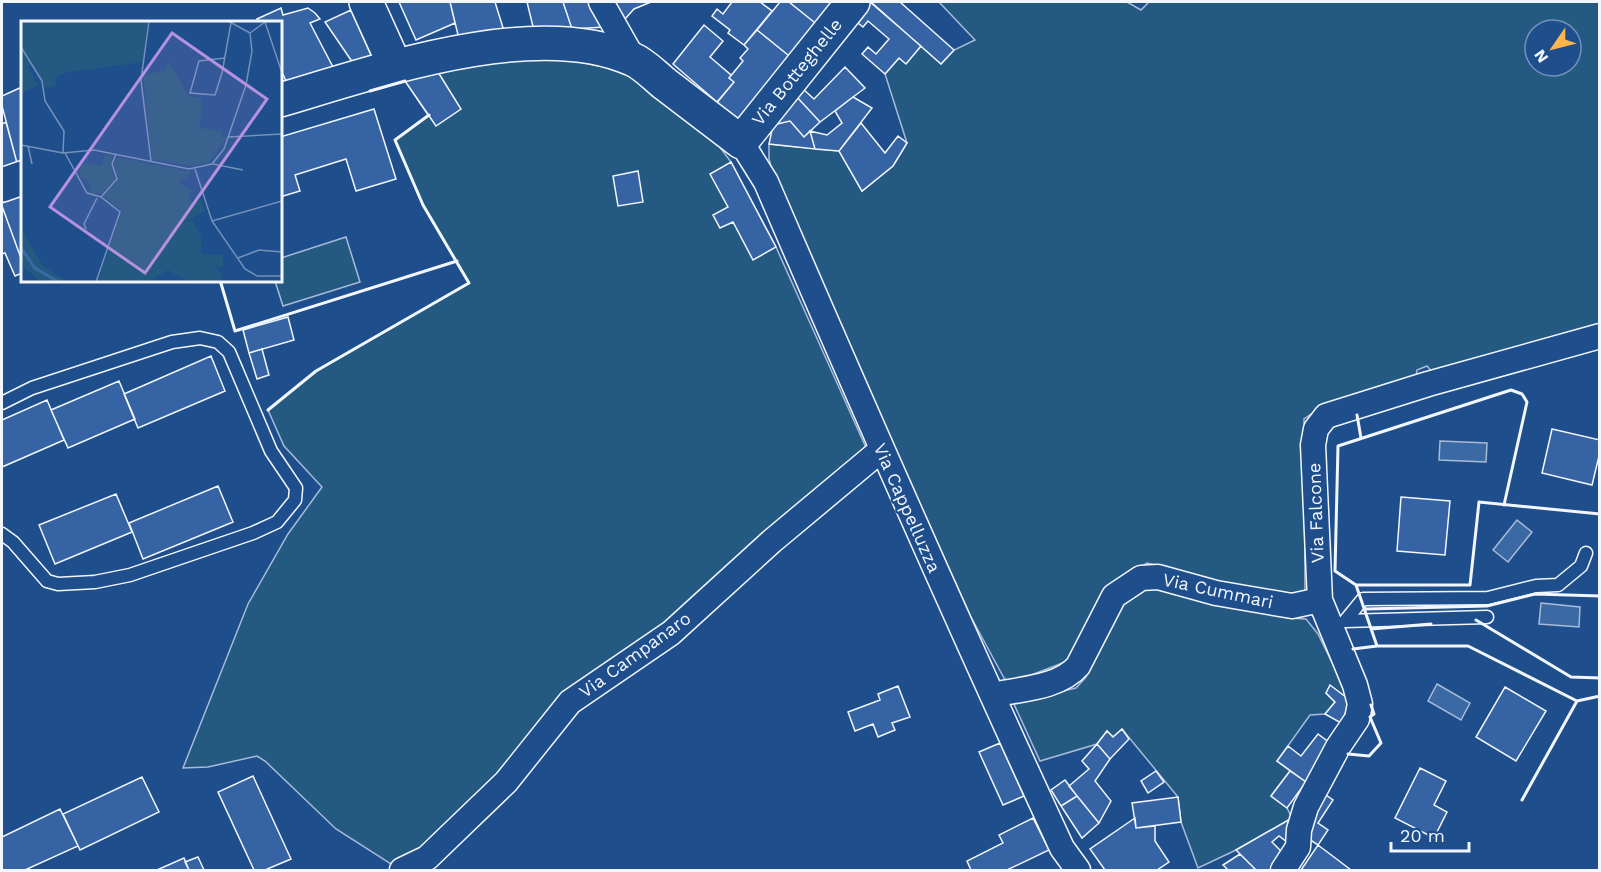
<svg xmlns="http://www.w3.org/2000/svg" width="1601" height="872" font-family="'Work Sans',sans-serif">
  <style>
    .green { fill: #245a82; stroke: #a8bbd7; stroke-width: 1.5; fill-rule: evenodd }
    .water { fill: #3b69a3; stroke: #a8bbd7; stroke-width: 1.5 }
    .building { fill: #3563a3; stroke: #f2f6ff; stroke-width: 1.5 }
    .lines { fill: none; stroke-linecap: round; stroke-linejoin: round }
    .lane-casing { stroke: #f2f6ff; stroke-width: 15 }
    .street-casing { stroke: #f2f6ff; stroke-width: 27 }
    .secondary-casing { stroke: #f2f6ff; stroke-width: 36 }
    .lane { stroke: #1f4e8c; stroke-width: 12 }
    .street { stroke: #1f4e8c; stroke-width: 24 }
    .secondary { stroke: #1f4e8c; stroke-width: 33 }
    .wall { stroke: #f2f6ff; stroke-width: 3 }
    .labels { text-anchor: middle; stroke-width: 4.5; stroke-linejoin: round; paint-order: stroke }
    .street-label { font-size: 18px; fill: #f2f6ff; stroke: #1f4e8c }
    .inset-river { fill: none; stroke: #3b69a3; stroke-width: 3 }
    .inset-road { fill: none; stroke: #7391ba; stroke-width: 1.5 }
    .view { fill: #b691df; fill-opacity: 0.15; stroke: #b691df; stroke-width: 3 }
    .inset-edge { fill: none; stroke: #f2f6ff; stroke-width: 3 }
  </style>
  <rect width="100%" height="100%" fill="#1f4e8c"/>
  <path class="green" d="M939,2h188l14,8 8,-8h450v325l-166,46 -6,-7 -10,4 -1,7 -97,32 -15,10 1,171 -10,6 -75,-9 -59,-21 -14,-3 -37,23 -38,69 -7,7 -55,21 -6,-5 -33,-61 -195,-432 -7,-26v-15l70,7 23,40 31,-25 14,-23 -22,-69 14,-16 7,5 15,-17 20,18 13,-14 21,-10zM1535,30h36v36h-36z
    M531,59l38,1 36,7 32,12 82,67 12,16 45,85 91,203 -379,335 -67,66 -27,15 -58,-37 -71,-68 -8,-5 -49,11 -25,1 65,-164 40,-70 34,-47 -38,-41 -16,-36 48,-39 153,-88 -46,-78 -28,-65 33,-25 -23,-34 58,-15z
    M346,237l14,45 -77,24 -8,-25 5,-1 1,-22z
    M1154,589l135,29 17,1 12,15 33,67 -21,-15 -4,7 9,9 -10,12 -15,1 -33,46 13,10 -19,25 16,12 5,10 -56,32 -38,18 -17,-46 -3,-25 -56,-68 -9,8 -6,-6 -10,13 -57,17 -27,-59 63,-14 10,-11 32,-72 18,-13z"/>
  <path class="water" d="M1440,441l47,2 -1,19 -47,-2z
    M1517,520l15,12 -24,30 -15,-12z
    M1541,603l39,4 -1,20 -40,-3z
    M1437,684l33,19 -9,17 -33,-19z"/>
  <path class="building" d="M399,2h51l5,21 -39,17z
    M450,2h45l9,29 -45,8z
    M527,2h36l9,27 -37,6z
    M563,2h32l9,25 -32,2z
    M617,2h34l-17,7 -9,10 -11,-12z
    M732,2h28l12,9 -28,34 -16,-12 2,-3 -18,-14 5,-7 6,5z
    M780,2h9l30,24 -26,33 -36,-29z
    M789,2h49l-19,24z
    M870,2l51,44 -15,18 -7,-6 -14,16 -23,-20 6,-7 8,7 13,-15 -21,-18 -5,6 -9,-7z
    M871,2h29l54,48 -13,14z
    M281,8l2,7 25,-7 7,5 5,6 -10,4 24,46 -47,14 -7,-15v-46h-22l-1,-3z
    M351,10l21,47 -19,6 -28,-41z
    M704,25l19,16 -13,16 21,18 -2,3 5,4 -17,20 -44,-38z
    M757,30l36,29 -53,62 -25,-16 19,-23 -5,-4 14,-17 -3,-3 8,-9 -4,-4z
    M845,67l20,21 -45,34 -24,-26 6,-8 12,11z
    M438,72l23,37 -25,17 -31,-45z
    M22,87v74l-5,2 -15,-57v-10z
    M796,96l24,26 -16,15 -14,-16 -17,4z
    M853,97l19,11 -33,43 -24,-2 -5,-18 17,4 15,-12 -7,-12z
    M374,109l22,70 -40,12 -10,-32 -51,16 5,16 -20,6v-60z
    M790,121l14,16 6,-6 5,18 -46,-5 4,-19z
    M6,122l11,41 -15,4v-43z
    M861,123l24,30 13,-17 9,7 -14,23 -31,25 -23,-40z
    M731,162l45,85 -23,13 -20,-38 -13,6 -7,-13 15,-8 -18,-33z
    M638,171l5,31 -25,4 -5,-30z
    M22,194v67l-20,-55v-3z
    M2,206l20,55v12l-7,3 -10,-23 -3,1z
    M288,317l6,23 -45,13 -6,-23z
    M262,349l7,26 -12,4 -8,-26z
    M211,356l14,35 -87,37 -14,-34z
    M119,381l16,38 -67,29 -17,-38z
    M47,400l17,40 -62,27v-47z
    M1552,429l48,11v12l-8,33 -50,-12z
    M218,486l15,36 -90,37 -14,-36z
    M116,494l16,38 -77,32 -16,-39z
    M1401,497l49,4 -5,54 -48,-4z
    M1330,685l21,16 -10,22 -16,-9 10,-12 -9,-9z
    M898,686l12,31 -18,6 3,7 -17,7 -5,-13 -18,7 -7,-19 32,-12 -2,-6z
    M1505,687l41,24 -30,50 -40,-24z
    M1122,729l7,10 -19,20 -13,-15 10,-13 6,6z
    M1318,734l16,12 -28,36 -29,-21 11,-15 13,10z
    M1000,743l24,53 -21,9 -24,-53z
    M1097,744l13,15 -15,22 16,20 -12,22 -30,-37 20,-17 -7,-8z
    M1420,768l26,13 -12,24 13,7 -13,26 -39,-20z
    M1156,771l8,11 -16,11 -7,-12z
    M1290,771l16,11 -19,26 -16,-12z
    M253,776l38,83 -26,11h-11l-36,-78z
    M142,777l17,35 -79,38 -17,-36z
    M1065,780l12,16 -16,10 -10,-16z
    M1326,795l7,5 -15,23 10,7 -10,15 -17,-11z
    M1077,796l22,27 -17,15 -21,-32z
    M1178,797l3,25 -45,6 -4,-25z
    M60,809l18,37 -53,24h-23v-33z
    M1033,818l16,32 -42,20h-36l-4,-9 36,-18 -4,-8z
    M1135,818l1,10 19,-2v15l14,21 -12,8h-52l-15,-21z
    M1292,818l-5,24 -8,-6 -7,6 10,10 -11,18h-15l-20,-20z
    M1318,845l33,25h-50z
    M1240,854l16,16h-28l-5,-5z
    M198,857l6,13h-15l-4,-8z
    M184,858l5,12h-32z"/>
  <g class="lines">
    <g class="lane-casing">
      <path id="lane" d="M2,403l30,-15 140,-46 28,-4 18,4 11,10 42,99 25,37 -1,12 -18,22 -24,11 -123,42 -35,7 -37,2 -11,-3 -34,-39 -11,-8
        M1345,621l18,-22 125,-1 48,-12 22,-1 23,-19 5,-13
        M1345,621l142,-4"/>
    </g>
    <g class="street-casing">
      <path id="street" d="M601,2l33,58
        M741,142l25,40c96,223 194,445 296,666l16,22
        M992,695c28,-6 67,-7 86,-29l36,-70 27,-18 17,-1 58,16 76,13 28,-6
        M402,870l25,-12 79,-76 64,-80 101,-69 101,-92 109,-91
        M1283,870l15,-23 1,-17 7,-23 32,-60 19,-28 3,-15 -5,-19 -35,-85 -7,-155 3,-16 10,-13 102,-32 172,-48"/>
    </g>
    <g class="secondary-casing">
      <path id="secondary" d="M366,2l29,64
        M280,100c98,-29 255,-84 352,-41 12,5 23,17 33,25 25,19 51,39 76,58l112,-140
        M2,185l20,-7"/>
    </g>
    <use href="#lane" class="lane"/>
    <use href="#street" class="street"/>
    <use href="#secondary" class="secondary"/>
    <path class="wall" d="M370,91l35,-10
      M220,280l15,51 222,-70
      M268,410l48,-39 153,-88 -46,-78 -28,-65 34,-25
      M1357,415l4,23
      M1356,585h114l9,-83 121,12
      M1366,609l121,-3 48,-12 65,2
      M1476,620l95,57 29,1
      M1371,629l60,-5
      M1377,646l-21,-61 -21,-14 3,-125 173,-56 11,4 5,8 -23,103
      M1353,649l24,-3h91l109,55 23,-5
      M1348,754l21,2 12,-13 -11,-26 4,-3 -3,-9
      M1522,800l55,-99"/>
  </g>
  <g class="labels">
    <g class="street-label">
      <text transform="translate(797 72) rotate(-51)" y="6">Via Botteghelle</text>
      <text transform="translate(907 508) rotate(66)" y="6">Via Cappelluzza</text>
      <text transform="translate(1316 513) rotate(-92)" y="6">Via Falcone</text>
      <text transform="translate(1218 591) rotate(12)" y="6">Via Cummari</text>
      <text transform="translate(635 655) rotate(-36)" y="6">Via Campanaro</text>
    </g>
  </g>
  <g transform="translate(21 21)">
    <rect width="261" height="261" fill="#1f4e8c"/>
    <path d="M0,0h126l-4,41 -74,10 -14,5 1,10 -10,1 -25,-43zM0,28l10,15 -4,2 11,19 -17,9zM148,40l20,36h13l-2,31 21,3 1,6h5l-18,25 -16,4 -41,-7 -9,-83 22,-6zM84,133l8,2 -3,8 5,16 -15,14 -12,-1 3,-2 -4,-11 -8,-3 2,-14 21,3zM95,136l76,15 -6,7 -6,-1 1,6 10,6 -3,12 14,-2 3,11 -26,14 13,-5 9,16v18l22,1v12l-7,-1 8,12 -7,4h-27l-22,-12 -20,12h-50l24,-71 -19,-15 15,-15 -4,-16zM0,207l22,38 25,16h-27l-20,-18z" fill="#245a82"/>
    <path class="inset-river" d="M0,227l14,20 24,14"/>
    <path class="inset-road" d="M128,0l-8,59 10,81M207,0l22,12M244,1l17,51M0,26l21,34 3,20 19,30 -1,22M204,37l-26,3 -9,32 25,2 7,-22 9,-50M208,116l53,-3M0,124l42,8 31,-3 95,19 23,-5 12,-15 22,-64 6,-34 -2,-18 15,-11M7,125l4,18M44,132l22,40 14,4 19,15 -24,70M192,143l30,6M174,148l17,52 33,48 12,7h25M80,176l16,-18 -5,-15 4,-10M191,200l70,-20M65,208l-2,-5 13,-26M217,237l21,-8 23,2"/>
    <path class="view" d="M151,12l95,66 -122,174 -95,-66z"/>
    <rect width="261" height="261" class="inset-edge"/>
  </g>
  <rect width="1601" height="872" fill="none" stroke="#f2f6ff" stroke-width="6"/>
  <g transform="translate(1553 48) rotate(235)"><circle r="28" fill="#1f4e8c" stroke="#7391ba" stroke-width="1.5"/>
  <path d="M0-4.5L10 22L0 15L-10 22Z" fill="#ffb74d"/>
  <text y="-9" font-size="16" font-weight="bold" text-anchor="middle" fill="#f2f6ff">N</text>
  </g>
  <path d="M1391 842v9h78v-9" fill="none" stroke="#f2f6ff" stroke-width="3"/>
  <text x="1400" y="842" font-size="18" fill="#f2f6ff" stroke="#1f4e8c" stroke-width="4.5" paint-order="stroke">20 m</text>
</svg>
